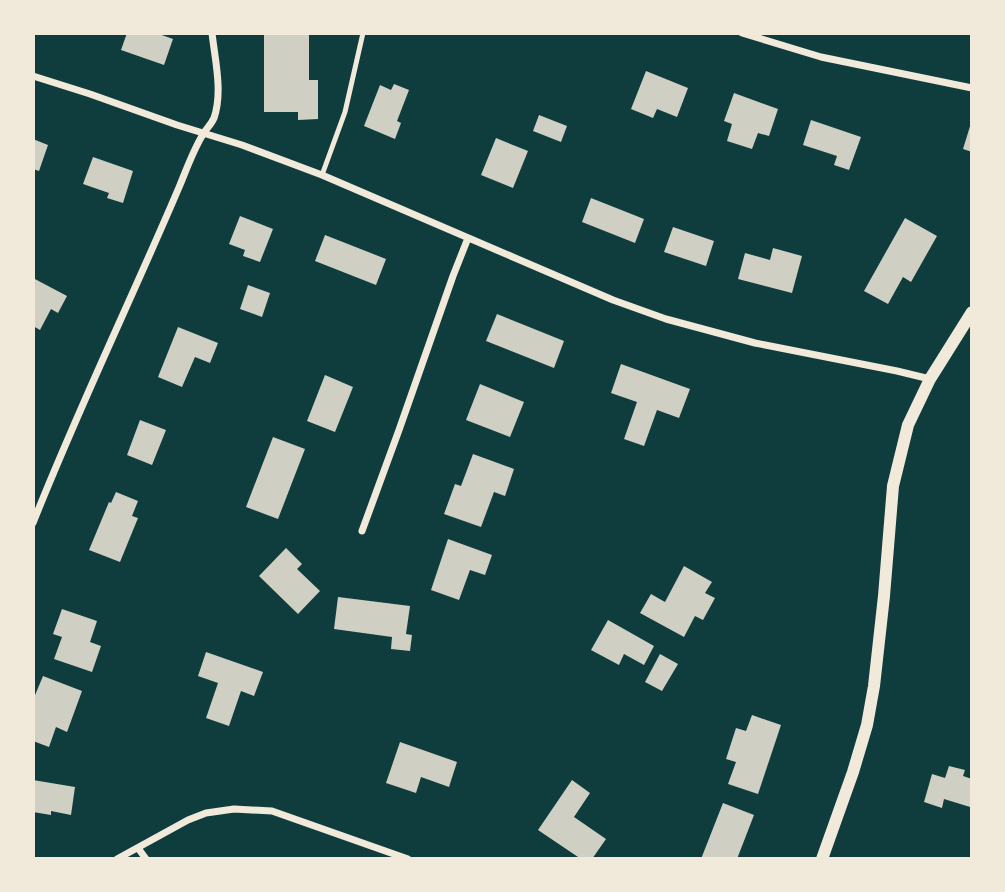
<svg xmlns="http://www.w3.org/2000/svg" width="1005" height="892" font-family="'Times New Roman',serif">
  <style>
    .building { fill: #cfcfc3 }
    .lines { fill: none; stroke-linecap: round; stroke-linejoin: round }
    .service { stroke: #f1e9da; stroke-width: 5 }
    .minor { stroke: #f1e9da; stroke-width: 7 }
    .tertiary { stroke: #f1e9da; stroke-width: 12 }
  </style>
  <rect width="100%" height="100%" fill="#0f3d3e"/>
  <path class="building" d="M127,33h29l17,6 -9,26 -43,-15z
    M264,33h45v47h9v39l-20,1v-8h-34z
    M646,71l42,17 -11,29 -20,-8 -4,9 -22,-9z
    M394,84l15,6 -12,31 4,2 -6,16 -31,-13 16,-41 11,5z
    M734,93l44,16 -9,27 -11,-3 -6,16 -25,-8 5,-17 -8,-3z
    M539,115l28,11 -6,16 -28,-11z
    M811,120l50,17 -12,33 -15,-5 3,-9 -34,-11z
    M971,123h1v29l-9,-3z
    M496,138l32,13 -15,37 -32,-13z
    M33,139l15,6 -9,26 -6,-2z
    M93,157l40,14 -10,32 -16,-5 2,-5 -26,-9z
    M591,198l53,21 -9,24 -53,-21z
    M240,216l33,13 -13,33 -17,-6 2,-6 -16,-6z
    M905,218l32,18 -26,46 -8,-5 -15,27 -24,-13z
    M673,227l41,14 -8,25 -42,-14z
    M325,235l61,24 -10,26 -61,-24z
    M773,248l29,8 -10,37 -54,-14 7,-26 25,7z
    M33,278l34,18 -9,17 -7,-4 -11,21 -7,-4z
    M248,285l22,8 -8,24 -22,-8z
    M497,314l67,27 -10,27 -68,-27z
    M178,327l40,16 -8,20 -15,-6 -13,30 -24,-10z
    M621,364l69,25 -11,29 -22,-8 -13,36 -20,-7 13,-37 -26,-9z
    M325,375l28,12 -18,45 -28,-11z
    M480,384l44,18 -14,35 -44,-17z
    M140,420l26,10 -14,35 -25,-10z
    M273,437l32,12 -27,70 -32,-12z
    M473,454l41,15 -9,27 -11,-4 -13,35 -37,-13 11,-30 6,2z
    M116,492l22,9 -6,15 6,2 -18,44 -31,-12 20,-48 2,1z
    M448,539l44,16 -7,20 -15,-5 -11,30 -28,-10z
    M286,548l16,16 -5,5 23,22 -22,23 -39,-38z
    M684,566l28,16 -7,11 10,5 -12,22 -8,-4 -11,21 -44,-24 11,-19 14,8z
    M338,597l72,9 -4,28 6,1 -2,16 -19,-2 1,-12 -58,-8z
    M62,609l35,12 -7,21 11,4 -9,26 -38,-13 8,-22 -9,-3z
    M608,620l46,26 -10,19 -20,-11 -5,11 -28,-15z
    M206,652l57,20 -9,24 -13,-5 -12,35 -23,-8 12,-35 -20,-7z
    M660,654l18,10 -16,27 -17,-9z
    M43,676l39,15 -15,41 -11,-5 -7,20 -16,-6v-41z
    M752,715l29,10 -23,69 -30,-10 8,-22 -10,-3 10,-31 10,3z
    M400,742l57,20 -8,25 -28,-10 -5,16 -30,-10z
    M949,766l16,4 -2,6 9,3v20l-2,8 -26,-8 -2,9 -18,-6 8,-28 13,4z
    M33,780l42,7 -4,28 -20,-4v4l-18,-3z
    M572,780l18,13 -16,24 32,22 -14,20h-11l-43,-29z
    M723,803l31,12 -17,44h-36z"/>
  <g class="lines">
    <path class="service" d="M322,175l23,-63 18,-79"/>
    <path class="minor" d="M742,33l79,24 151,31
      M33,76l57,18 87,31 65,20 80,30 291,125 53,19 89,24 142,28 33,8
      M33,523c45,-114 99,-225 147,-338 7,-17 13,-34 22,-49 3,-6 9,-11 12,-18 9,-26 1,-58 -2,-85
      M362,531l37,-101 54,-154 15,-38
      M138,848l8,11
      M117,859l71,-39 18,-7 28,-4 38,2 136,48"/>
    <path class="tertiary" d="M822,859l31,-87 14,-47 7,-39 10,-90 9,-110 15,-61 22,-46 42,-67"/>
  </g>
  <rect width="1005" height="892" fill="none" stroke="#f1e9da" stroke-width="70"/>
</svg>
